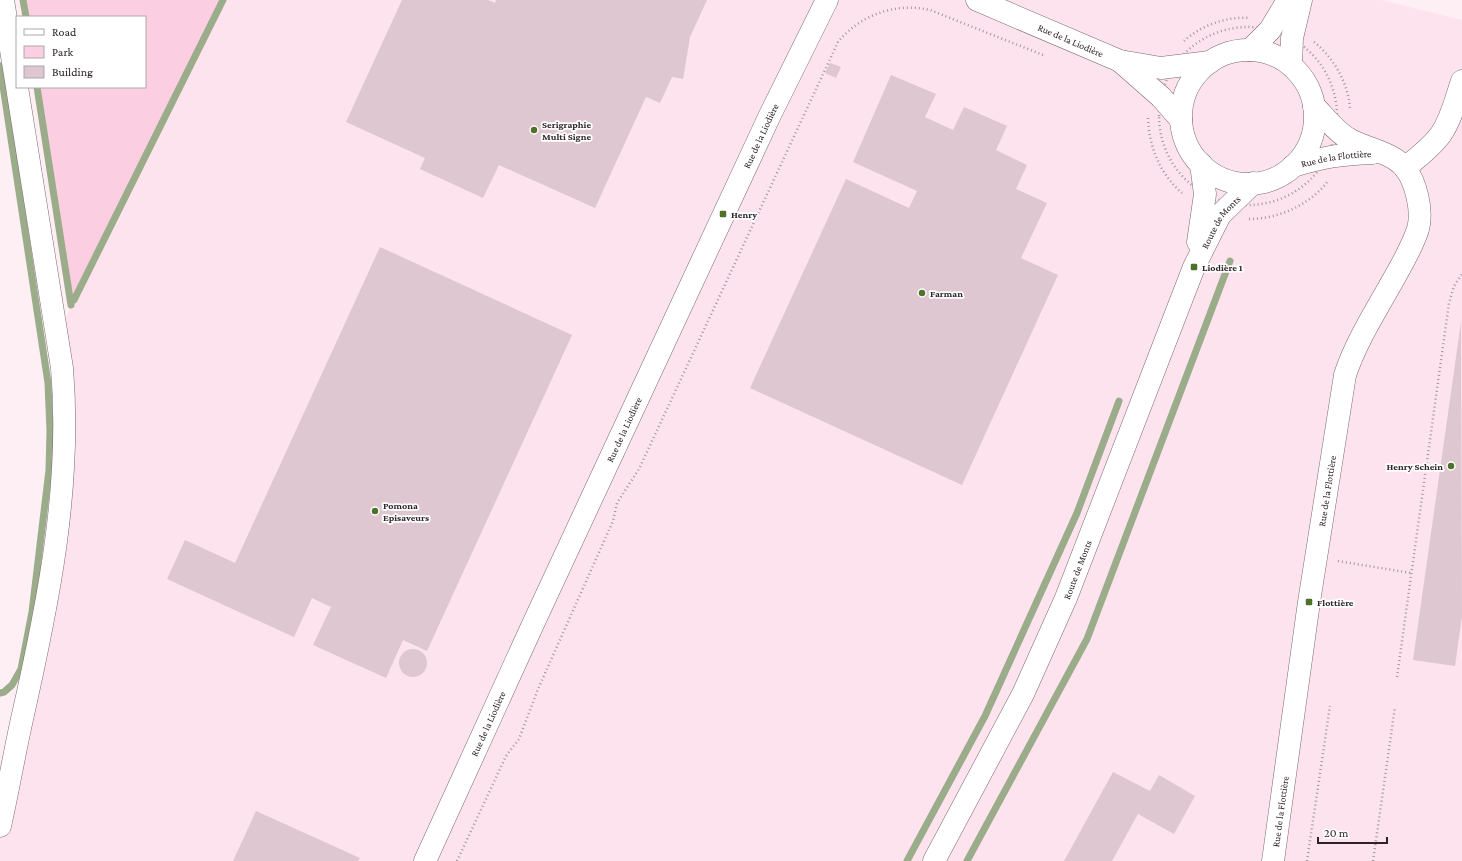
<svg xmlns="http://www.w3.org/2000/svg" width="1462" height="861" font-family="'Crimson Pro',serif">
  <style>
    .built { fill: #fce3ed }
    .green { fill: #fbcfe1 }
    .lines { fill: none; stroke-linecap: round; stroke-linejoin: round }
    .stream { stroke: #9bac8a; stroke-width: 7 }
    .building { fill: #dec7d0 }
    .street-casing { stroke: #7b676f; stroke-width: 23 }
    .secondary-casing { stroke: #7b676f; stroke-width: 23 }
    .path { stroke: #a3979c; stroke-width: 2.5; stroke-dasharray: 1 3; stroke-linecap: butt }
    .street { stroke: #fff; stroke-width: 22 }
    .secondary { stroke: #fff; stroke-width: 22 }
    .poi-dot { fill: #4f722b; stroke: #fff; stroke-width: 1.5 }
    .labels { text-anchor: middle; stroke-width: 3.5; stroke-linejoin: round; paint-order: stroke }
    .street-label { font-size: 10px; fill: #2c2327; stroke: #fff }
    .poi-label { font-size: 10px; font-weight: bold; fill: #2c2327; stroke: #fff; text-anchor: start }
  </style>
  <rect width="100%" height="100%" fill="#fdeff4"/>
  <path class="built" d="M223,0h1158l81,20v841h-1462v-35l48,-231 10,-254 13,-36z"/>
  <path class="green" d="M23,0h200l-152,305 -34,-218h108v-70h-119z"/>
  <g class="lines">
    <path class="stream" d="M23,0l3,17
      M0,66l48,317 2,48 -1,39 -17,142 -11,57 -9,16 -8,7 -4,1
      M37,87l34,218
      M74,300l149,-300
      M907,861l78,-145 92,-203 42,-112
      M967,861l120,-222 143,-378"/>
  </g>
  <path class="building" d="M402,0h86l7,3 1,-3h211l-17,37 -7,42 -11,-2 -12,26 -14,-6 -51,111 -96,-43 -16,33 -63,-29 5,-11 -79,-36z
    M830,63l11,4 -5,11 -11,-5z
    M891,75l45,19 -11,23 28,13 11,-23 43,19 -11,24 31,15 -11,24 31,14 -26,55 37,17 -96,210 -212,-97 96,-209 63,29 8,-17 -64,-29z
    M380,247l192,88 -145,316 -24,-11 -17,38 -73,-33 18,-38 -19,-9 -18,39 -127,-58 18,-39 50,23z
    M1461,322l1,294 -7,50 -42,-6z
    M399 663a14 14 0 1 1 28 0a14 14 0 1 1-28 0Z
    M1113,772l37,19 9,-16 36,21 -21,38 -36,-20 -26,47h-48z
    M256,811l104,47 -2,3h-125z"/>
  <g class="lines">
    <g class="street-casing">
      <g id="street">
        <path id="s1" d="M977,0l143,61 41,7 49,-6"/>
        <path d="M1120,61l41,36 20,23"/>
        <path id="s2" d="M1293,166c31,-9 48,-12 80,-13"/>
        <path d="M1405,168c13,-11 27,-21 36,-34 11,-16 15,-36 21,-53"/>
        <path d="M0,826c8,-35 14,-71 22,-107 26,-115 50,-232 40,-351l-59,-368"/>
        <path id="s3" d="M425,861l109,-239 236,-507 57,-115"/>
        <path id="s4" d="M1273,861l36,-259 36,-227c12,-36 34,-69 52,-102 8,-14 16,-29 21,-44 5,-18 -2,-47 -13,-61 -13,-16 -39,-19 -56,-29 -13,-7 -24,-22 -35,-33"/>
      </g>
    </g>
    <g class="secondary-casing">
      <g id="secondary">
        <path d="M1250,50l20,-20 18,-30"/>
        <circle cx="1248" cy="117" r="67"/>
        <path d="M1291,65l1,-27 9,-38"/>
        <path d="M1198,242l7,-48 -4,-30"/>
        <path id="s5" d="M934,861l89,-167 43,-96 128,-331 26,-52 33,-32"/>
      </g>
    </g>
    <path class="path" d="M1159 116a89 89 0 1 1 178 0a89 89 0 1 1-178 0Z
      M1184,41c16,-15 43,-25 65,-23
      M1314,42c20,16 35,42 36,68
      M1148,118c1,29 12,56 34,75
      M1249,219c29,0 61,-14 79,-38
      M1338,561l73,12
      M1397,677l52,-374 5,-17 8,-12
      M457,861l49,-105 13,-17 19,-50 75,-168 4,-18 22,-34 199,-427c22,-27 58,-40 92,-32l113,45
      M1307,861l23,-155
      M1373,861l22,-154"/>
    <use href="#street" class="street"/>
    <use href="#secondary" class="secondary"/>
  </g>
  <g class="poi-dot">
    <circle cx="534" cy="130" r="4"/>
    <rect x="719" y="210" width="8" height="8" rx="2"/>
    <rect x="1190" y="263" width="8" height="8" rx="2"/>
    <circle cx="922" cy="293" r="4"/>
    <circle cx="1451" cy="466" r="4"/>
    <circle cx="375" cy="511" r="4"/>
    <rect x="1305" y="598" width="8" height="8" rx="2"/>
  </g>
  <g class="labels">
    <g class="street-label">
      <text dy="4" stroke="none"><textPath href="#s1" startOffset="102">Rue de la Liodière</textPath></text>
      <text dy="4" stroke="none"><textPath href="#s3" startOffset="799">Rue de la Liodière</textPath></text>
      <text dy="4" stroke="none"><textPath href="#s2" startOffset="44">Rue de la Flottière</textPath></text>
      <text dy="4" stroke="none"><textPath href="#s5" startOffset="702">Route de Monts</textPath></text>
      <text dy="4" stroke="none"><textPath href="#s3" startOffset="475">Rue de la Liodière</textPath></text>
      <text dy="4" stroke="none"><textPath href="#s4" startOffset="374">Rue de la Flottière</textPath></text>
      <text dy="4" stroke="none"><textPath href="#s5" startOffset="325">Route de Monts</textPath></text>
      <text dy="4" stroke="none"><textPath href="#s3" startOffset="151">Rue de la Liodière</textPath></text>
      <text dy="4" stroke="none"><textPath href="#s4" startOffset="50">Rue de la Flottière</textPath></text>
    </g>
    <g class="poi-label">
      <text x="542" y="128">Serigraphie<tspan x="542" dy="12">Multi Signe</tspan></text>
      <text x="731" y="218">Henry</text>
      <text x="1202" y="271">Liodière 1</text>
      <text x="930" y="297">Farman</text>
      <text x="1443" y="470" text-anchor="end">Henry Schein</text>
      <text x="383" y="509">Pomona<tspan x="383" dy="12">Episaveurs</tspan></text>
      <text x="1317" y="606">Flottière</text>
    </g>
  </g>
  <rect x="16" y="16" width="130" height="72" fill="#ffffff" stroke="#aba7a9"/>
  <rect x="24" y="29" width="20" height="6" fill="#ffffff" stroke="#aba7a9"/>
  <text x="52" y="36" font-size="12" fill="#2c2327">Road</text>
  <rect x="24" y="46" width="20" height="12" fill="#fbcfe1" stroke="#aba7a9"/>
  <text x="52" y="56" font-size="12" fill="#2c2327">Park</text>
  <rect x="24" y="66" width="20" height="12" fill="#dec7d0" stroke="#aba7a9"/>
  <text x="52" y="76" font-size="12" fill="#2c2327">Building</text>
  <path d="M1318 837v6h69v-6" fill="none" stroke="#2c2327" stroke-width="2"/>
  <text x="1324" y="837" font-size="12" fill="#2c2327" stroke="#ffffff" stroke-width="3" paint-order="stroke">20 m</text>
</svg>
